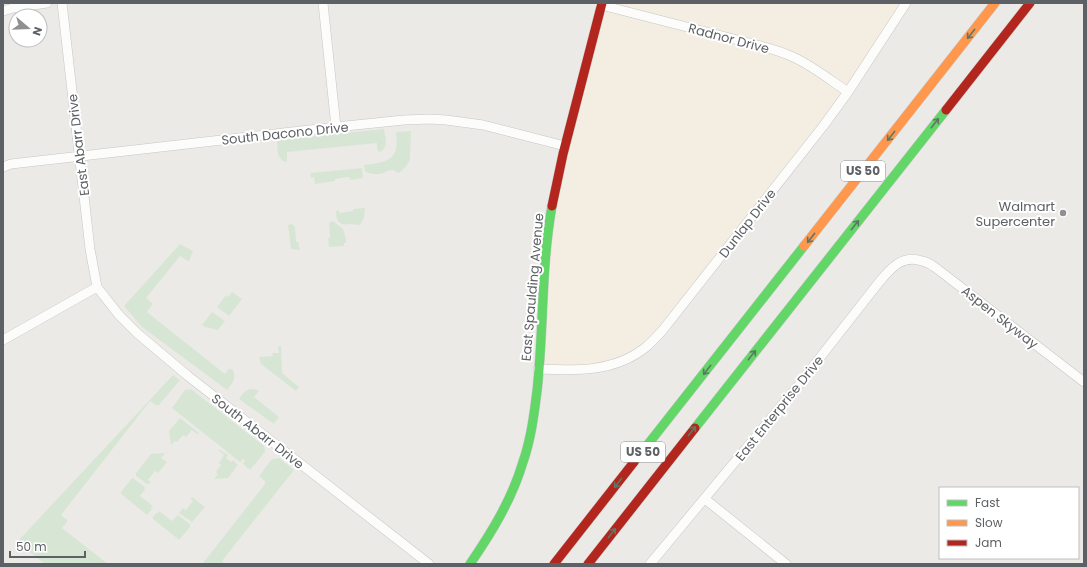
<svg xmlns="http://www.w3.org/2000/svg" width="1087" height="567" font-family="Poppins,sans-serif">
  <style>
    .commercial { fill: #f4eee2 }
    .green { fill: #d7e6d4 }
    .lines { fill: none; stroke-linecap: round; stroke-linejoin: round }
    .street-casing { stroke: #c6c6c7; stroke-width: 10 }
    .fast-casing { stroke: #c9c8c8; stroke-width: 10 }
    .slow-casing { stroke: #c9c8c8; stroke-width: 10 }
    .jam-casing { stroke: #c9c8c8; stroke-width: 10 }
    .street { stroke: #fcfcfb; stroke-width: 9 }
    .fast { stroke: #63d668; stroke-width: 9 }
    .slow { stroke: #ff974d; stroke-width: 9 }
    .jam { stroke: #b3261e; stroke-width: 9 }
    .oneway { stroke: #5e7865 }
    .poi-dot { fill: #8f9092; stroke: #fff; stroke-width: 1.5 }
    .labels { text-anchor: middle; stroke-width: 4; stroke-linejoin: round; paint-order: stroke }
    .shield { fill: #fff; stroke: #8e9092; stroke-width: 1 }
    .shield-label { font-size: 12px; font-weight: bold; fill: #5d6064 }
    .street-label { font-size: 13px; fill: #5d6064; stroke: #fff }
    .poi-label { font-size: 13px; fill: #5d6064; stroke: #fff; text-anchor: end }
  </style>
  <rect width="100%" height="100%" fill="#eceae7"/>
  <path class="commercial" d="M602,3h304l-58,89 -186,239 -49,34 -75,4 9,-128z"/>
  <path class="green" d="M384,129c1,8 5,18 -4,23l-3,-2v-7l-90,9v9l-1,1c-10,-3 -8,-13 -9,-22z
    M411,131l-1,28c-2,6 -6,11 -12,14 -7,-7 -11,0 -19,1 -5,1 -9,-1 -14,-2l-1,-7c24,-3 36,-5 32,-33z
    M362,168l1,10 -13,2 -1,-3 -14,2v2l-20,3 -1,-7 -3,1 -1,-5z
    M365,208l-1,10 -4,7c-4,0 -7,-1 -10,-1 -11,2 -14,-3 -14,-13l3,-1v3l14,-2v-2z
    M333,221l10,8c1,3 4,11 3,14h-2v3l-15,1 -1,-9h2l-1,-15z
    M292,224l3,3 1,15h2l2,8 -9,-1 -3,-24z
    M180,244l13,7 -4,10h-1l-8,-5 -34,42 6,5v2l-5,7 78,62 4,-5h3c5,8 1,14 -5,21l-85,-63 -18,-21z
    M232,292l10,7 -13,17 -12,-9 9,-12 2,2z
    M212,312l13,9 -7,9 -13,-3 -3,-2z
    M281,346l1,27 17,14 -3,4 -35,-27 -2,-7 14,-1 -1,-3h7l-1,-6z
    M173,375l7,5 -21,25h-3l-6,-4 -89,114 6,5v2l-5,6 46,36h-63l-28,-22z
    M191,389l73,57 1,6 -15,18 -7,-6 2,-4 -2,-1 -3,3 -68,-54 13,-18z
    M250,389h4l4,1 1,1 -5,6 25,20 -5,7 -35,-25 5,-7z
    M180,418l19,15 -1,2 -6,-5 -6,7 -3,-2 -6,7 -2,-1 -4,4 -2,-14z
    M218,450h2l8,5 -2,3 6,4 1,-2 5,5 -10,13 -14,1 4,-5 -2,-2 5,-7 -2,-2 5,-8z
    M164,453l1,1 -4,4 6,4 -9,11 -3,-2 -7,9 3,2 -2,2h-2l-11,-8v-3l15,-19z
    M279,458l15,12 -72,91 2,3h-20l-1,-1 62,-79v-3l-6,-5 13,-17z
    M132,478l2,1 11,8 -1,1 1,2 -5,6 13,10 -2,2 1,1 -4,5h-2l-25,-20v-2z
    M192,497l13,10 -13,15 -13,-9 4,-5 3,2 7,-9 -3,-3z
    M159,511l13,10 6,-6 12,9v3l-10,12h-2l-25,-20v-2l3,-4h2z"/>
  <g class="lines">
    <g class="street-casing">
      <path id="street" d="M62,3l28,246 7,38 22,28 18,18 51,43 241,188
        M323,3l13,124
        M601,5l160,41c11,3 22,6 32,11 20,9 37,23 55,35
        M3,11l10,-3 34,-5
        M3,167l8,-3 325,-37 68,-7 26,-1 16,1 37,5 82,21
        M3,340l94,-53
        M538,369c39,2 77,3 108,-22 6,-5 11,-11 16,-16l162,-206 24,-33 58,-89
        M705,499l81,65
        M650,564l143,-172 87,-111c11,-13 23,-27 42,-20 5,1 10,4 14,7l148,114"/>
    </g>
    <g class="fast-casing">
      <path id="fast" d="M695,428l251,-318
        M634,462l170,-216
        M470,564c22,-32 42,-65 53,-102 8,-23 11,-47 14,-71 7,-62 4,-124 15,-185"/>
    </g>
    <g class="slow-casing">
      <path id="slow" d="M804,246l191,-243"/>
    </g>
    <g class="jam-casing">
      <path id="jam" d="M946,110l84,-107
        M552,206l11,-52 39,-151
        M554,564l80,-102
        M588,564l107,-136"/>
    </g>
    <use href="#street" class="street"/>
    <use href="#fast" class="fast"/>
    <use href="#slow" class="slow"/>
    <use href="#jam" class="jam"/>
  </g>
  <defs><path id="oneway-shaft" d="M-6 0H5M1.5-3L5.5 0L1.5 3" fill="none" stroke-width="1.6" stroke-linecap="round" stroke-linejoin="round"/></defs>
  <g class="oneway">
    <use href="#oneway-shaft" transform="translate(971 34) rotate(128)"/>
    <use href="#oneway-shaft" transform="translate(935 123) rotate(-52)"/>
    <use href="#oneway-shaft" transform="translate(891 136) rotate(128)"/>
    <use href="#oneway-shaft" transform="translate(855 225) rotate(-52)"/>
    <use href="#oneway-shaft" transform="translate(811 238) rotate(128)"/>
    <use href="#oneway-shaft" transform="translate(752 355) rotate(-52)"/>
    <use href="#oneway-shaft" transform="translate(707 370) rotate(128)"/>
    <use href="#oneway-shaft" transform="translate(692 431) rotate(-52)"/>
    <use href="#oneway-shaft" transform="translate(618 483) rotate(128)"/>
    <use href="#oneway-shaft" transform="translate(612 533) rotate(-52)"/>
  </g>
  <circle class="poi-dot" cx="1063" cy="213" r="4"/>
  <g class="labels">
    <g class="shield">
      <rect x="841" y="161" width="44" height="20" rx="3"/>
      <rect x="621" y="442" width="44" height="20" rx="3"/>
    </g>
    <g class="shield-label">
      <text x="863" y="175">US 50</text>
      <text x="643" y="456">US 50</text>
    </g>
    <g class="street-label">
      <text transform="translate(729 38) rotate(15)" y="5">Radnor Drive</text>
      <text transform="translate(285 133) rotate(-6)" y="5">South Dacono Drive</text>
      <text transform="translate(78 145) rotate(-97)" y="5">East Abarr Drive</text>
      <text transform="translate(747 223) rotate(-52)" y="5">Dunlap Drive</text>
      <text transform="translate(532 287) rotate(-85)" y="5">East Spaulding Avenue</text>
      <text transform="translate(1000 317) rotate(38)" y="5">Aspen Skyway</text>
      <text transform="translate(779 408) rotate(-51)" y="5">East Enterprise Drive</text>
      <text transform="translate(258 431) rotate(38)" y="5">South Abarr Drive</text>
    </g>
    <g class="poi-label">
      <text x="1055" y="211">Walmart<tspan x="1055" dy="15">Supercenter</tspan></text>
    </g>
  </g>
  <rect width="1087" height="567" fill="none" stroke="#5d6064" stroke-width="8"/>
  <rect x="939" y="487" width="140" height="72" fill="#ffffff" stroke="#bebfc1"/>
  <rect x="947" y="500" width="20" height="6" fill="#63d668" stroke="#bebfc1"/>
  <text x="975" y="507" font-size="12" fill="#5d6064">Fast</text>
  <rect x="947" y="520" width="20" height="6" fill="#ff974d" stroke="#bebfc1"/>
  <text x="975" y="527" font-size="12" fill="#5d6064">Slow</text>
  <rect x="947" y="540" width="20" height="6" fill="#b3261e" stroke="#bebfc1"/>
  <text x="975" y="547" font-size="12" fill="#5d6064">Jam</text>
  <g transform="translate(28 28) rotate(109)"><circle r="19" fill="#ffffff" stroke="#bebfc1"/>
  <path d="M0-3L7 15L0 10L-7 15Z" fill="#8f9092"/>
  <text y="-6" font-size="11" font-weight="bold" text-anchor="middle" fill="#5d6064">N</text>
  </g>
  <path d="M10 551v6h75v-6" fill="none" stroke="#5d6064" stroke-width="2"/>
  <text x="16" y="551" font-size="12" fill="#5d6064" stroke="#ffffff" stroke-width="3" paint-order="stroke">50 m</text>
</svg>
